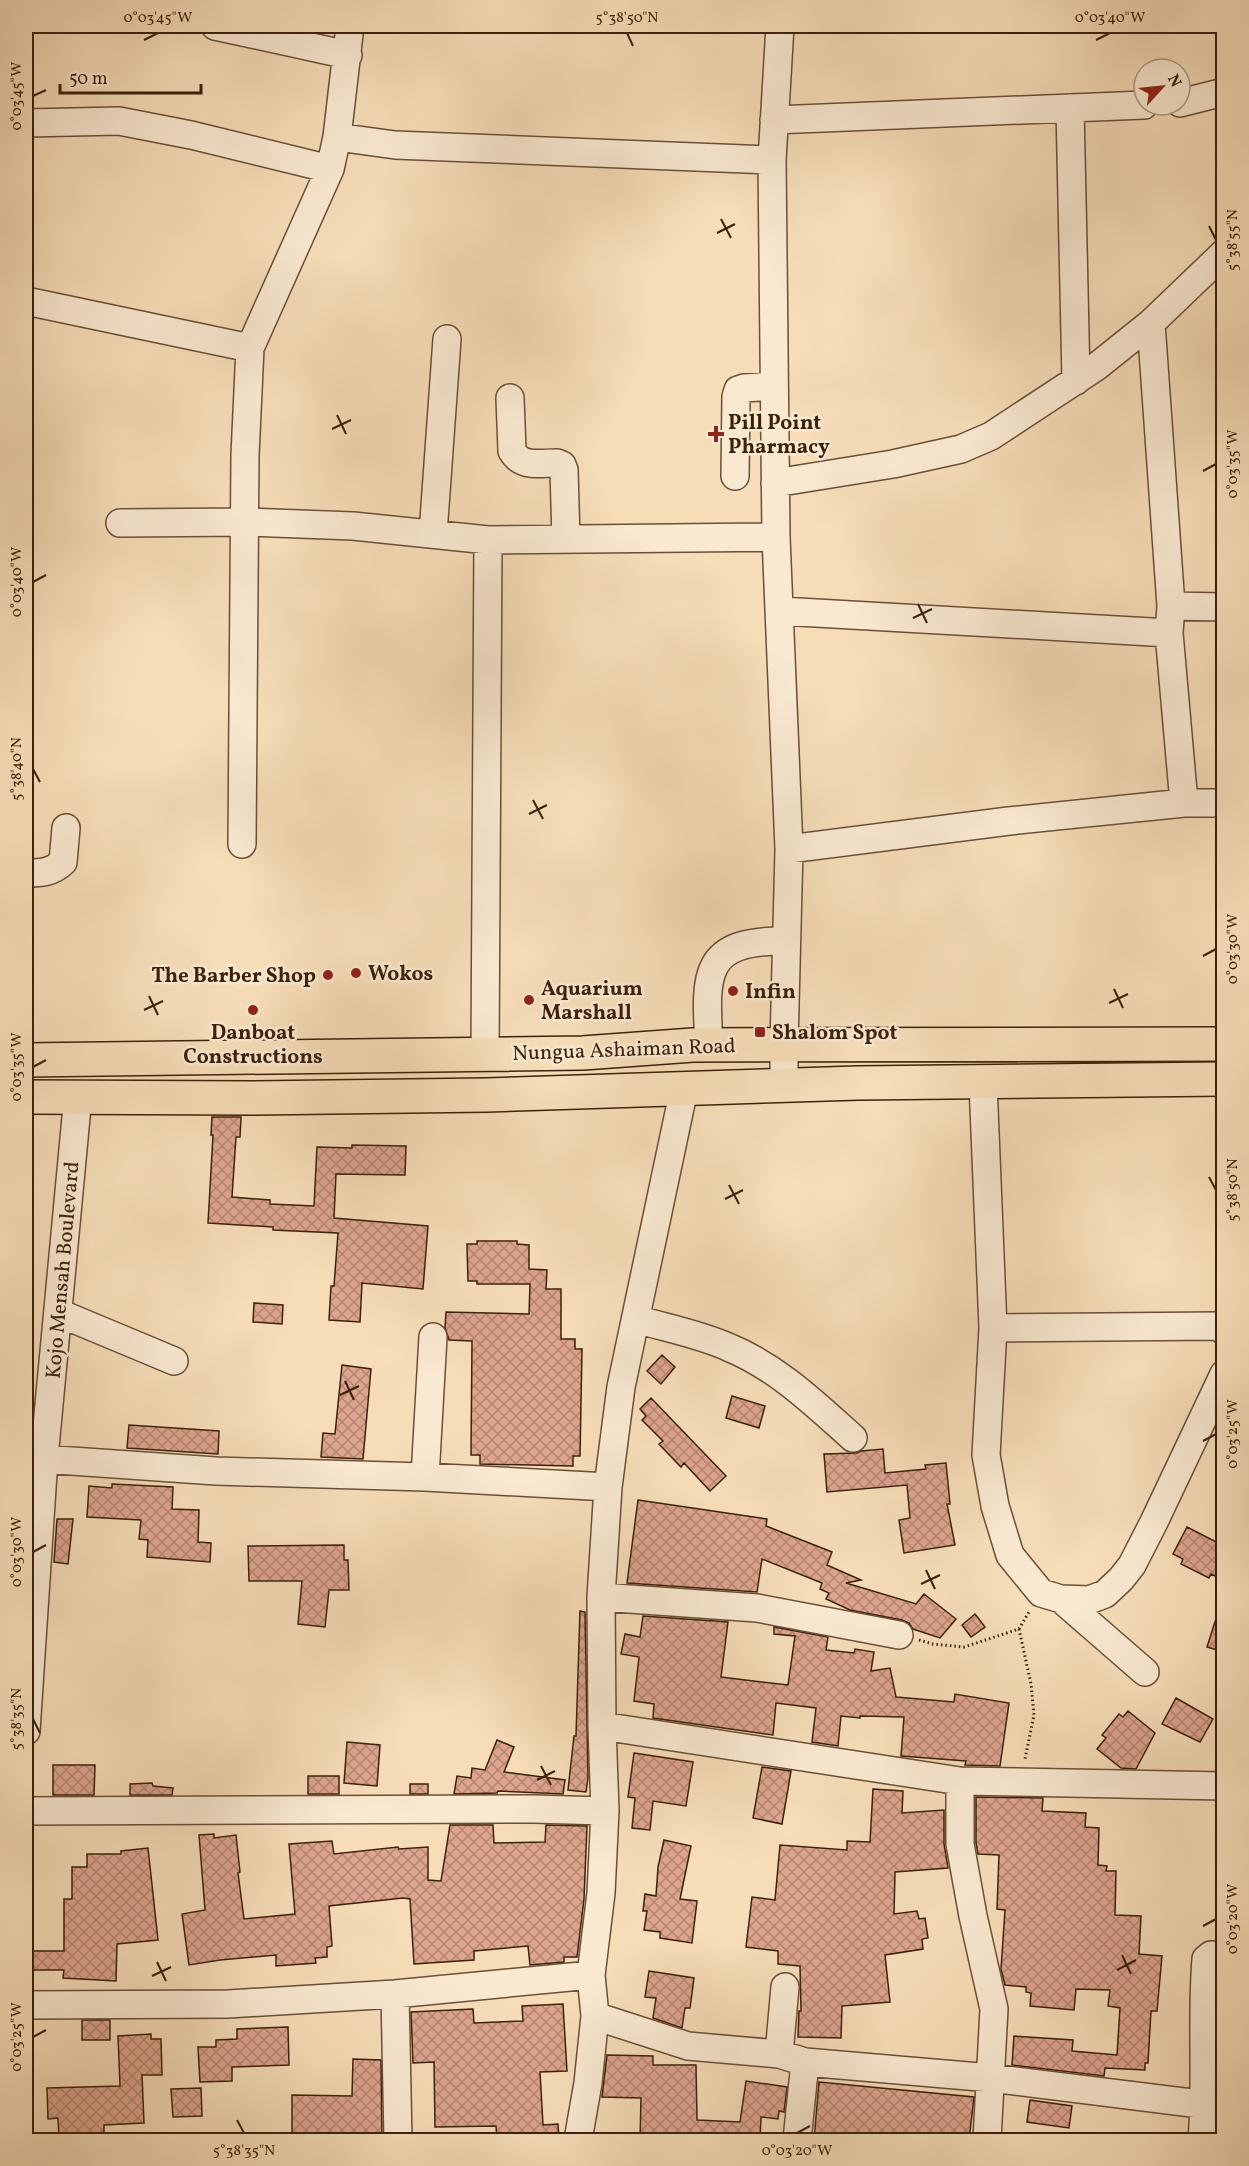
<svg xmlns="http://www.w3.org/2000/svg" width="1249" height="2166" font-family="Vollkorn,serif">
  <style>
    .building { fill: url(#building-cross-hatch); stroke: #3b200b; stroke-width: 1.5 }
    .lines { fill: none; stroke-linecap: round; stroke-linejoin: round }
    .minor-casing { stroke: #6a4f36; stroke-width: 30 }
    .major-casing { stroke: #3b200b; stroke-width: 36 }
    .path { stroke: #3b200b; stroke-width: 3; stroke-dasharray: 1.5 3; stroke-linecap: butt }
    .minor { stroke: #f9e9d1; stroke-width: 27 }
    .major { stroke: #f6ddb8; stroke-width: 33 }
    .ticks { fill: none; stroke: #3b200b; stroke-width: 2 }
    .poi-dot { fill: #8f2418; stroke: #f9e9d1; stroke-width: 2 }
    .labels { text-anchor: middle; stroke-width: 5; stroke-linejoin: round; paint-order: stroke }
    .poi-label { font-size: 21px; font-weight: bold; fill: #3b200b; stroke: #f9e9d1; text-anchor: start }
    .street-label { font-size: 21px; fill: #3b200b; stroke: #f9e9d1 }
    .neatline { fill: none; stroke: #3b200b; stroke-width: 2 }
    .ticks-label { font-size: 15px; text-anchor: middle; fill: #3b200b }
  </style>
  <defs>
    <pattern id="building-cross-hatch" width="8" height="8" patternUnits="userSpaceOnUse" patternTransform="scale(1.5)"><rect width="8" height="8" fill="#dda48e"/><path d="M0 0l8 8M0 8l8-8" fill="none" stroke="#b48572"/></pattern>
  </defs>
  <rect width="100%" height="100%" fill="#f6ddb8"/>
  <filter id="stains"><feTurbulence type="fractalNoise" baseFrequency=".00333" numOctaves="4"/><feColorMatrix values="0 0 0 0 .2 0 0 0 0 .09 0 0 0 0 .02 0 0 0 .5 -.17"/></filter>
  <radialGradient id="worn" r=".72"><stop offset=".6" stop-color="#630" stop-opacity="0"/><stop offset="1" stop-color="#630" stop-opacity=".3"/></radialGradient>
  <path class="building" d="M212,1117h29l-1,20h-4l-4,60 38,3v4l44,2 3,-59 35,1v-3l54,1 -1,29 -69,-1 -2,44 94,8 -5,63 -61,-6 -2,39 -31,-2 2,-34h3l4,-53 -65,-3v-3l-65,-4 5,-88h-2z
    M477,1241h40v3l12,1v24l18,1 -1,19h15v50h14v10h7l-2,107h-7v10l-93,-2v-9h-9l1,-114 -23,-1 -4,-12 1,-16 83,2 1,-30h-53v-3h-9l-1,-37h10z
    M254,1303l29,2 -1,19 -29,-2z
    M662,1355l13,12 -14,17 -14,-13z
    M342,1365l29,4 -8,90 -42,-2 2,-24 12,1z
    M732,1396l33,10 -6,22 -33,-10z
    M651,1398l75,78 -16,15 -26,-28 -3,4 -22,-23 4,-3 -21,-21 4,-4 -6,-7z
    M129,1425l90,6 -1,23 -91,-6z
    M883,1449l2,24 41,-4 -1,-4 21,-2 4,41h-3l8,41 -51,8 -5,-33 11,-2 -3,-33 -80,7 -3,-38 33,-1 4,-2z
    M112,1484l61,3 -1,22 27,1 -1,32 13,1 -1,19 -63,-5 1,-17 -9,-1 2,-19 -54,-3 2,-31 23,2z
    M638,1500l129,19 -1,7 66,26 -5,13 34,15 -15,3 70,21 8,-10 32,25 -16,19 -27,-9 -4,-6 -7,-3 -52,-10 -24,-11 3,-6 -9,-4 2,-6 -60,-24 -5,33 -130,-9z
    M57,1519h16l-5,45 -14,-2z
    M1187,1527l37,19v23l-5,9 -8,-4 -2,4 -28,-14 2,-5 -10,-5z
    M344,1545v15h4l1,30h-20l-4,37 -27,-3 4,-43h-53l-1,-35z
    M1220,1606h4v46l-17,-5z
    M580,1611l5,1 3,166 -2,14 -18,-2 6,-54h2z
    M975,1614l10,13 -14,10 -9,-12z
    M643,1616l85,6 -7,55 67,8 7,-49 -21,-2v-7l54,10 -2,13 28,3 1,-4 19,3 -3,19 19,-3 6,29 58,5 1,-8 54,9 -9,63 -35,-1 1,-4 -65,-5 3,-39 -44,-1v2l-19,-2 -3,30 -26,-4 4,-34 -40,-5 -3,32 -120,-17 1,-14 -20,-3 5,-44 -18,-3 4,-20 15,3z
    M1176,1698l37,21 -13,23 -38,-18z
    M1128,1711l27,22 -19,36 -15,-1 -24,-19 9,-11 -4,-3 17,-21 4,3z
    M497,1740l17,7 -10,25 61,8 -2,14 -65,-3 -1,2 -43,1 3,-18 14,2 1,-10 13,2z
    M347,1742l33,3 -3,41 -33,-3z
    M634,1753l59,9 -7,44 -33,-5 -3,29 -18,-2 3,-30 -7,-1z
    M53,1765h42l-1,30h-41z
    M762,1767l29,4 -9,53 -29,-6z
    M308,1776h31v18h-31z
    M152,1783l1,3 20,2 -1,7h-42v-11z
    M410,1784h18v10h-18z
    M873,1789l30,2 -1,22 42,-3v34l4,24 -53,4 -1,42 23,-3 2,8 6,-1 3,20 -6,1 1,10 -38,6 5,47 -48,4 -1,32 -43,-1 1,-26h2l-1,-45 -22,-2v-13l-32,-4 6,-50 23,3 5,-55 67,5v-9l23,1z
    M976,1797l67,1 -1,13 44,2 -1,14 14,1 -1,37 9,1 -1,5h10l-1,44 26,1 -2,38 23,2 -5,55h-6l-3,52h-3v7l-40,-2 -1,8 -92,-11 2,-29 59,4 -1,11 45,4 3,-47 -12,-2 2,-16 -34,-1 -2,21 -44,-4 1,-13 -5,-1v-5l-21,-2 -4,-16 4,-59 -8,-1 2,-54 -21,-1 -2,-11z
    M450,1825h43l1,18 51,-1 1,-17 41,1 -3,73 -7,58h-13v5l-34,3 -2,-19 -54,5v9l-60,4 -4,-65 -7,-1 -74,8 3,40 -5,1v10l-12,1 1,5 -40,3v-11l-56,5 -31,5 -7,-51 23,-4 -6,-75 15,-1v4l22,-3 4,37 -2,1 6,46 51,-5 -6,-70 43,-3 2,13 64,-7 1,2 29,-2v33l13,1z
    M664,1840l27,6 -11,53 17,2 -5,42 -32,-5v-6l-16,-2 3,-19h-4l2,-17 11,2 2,-29z
    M148,1848l10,92 -41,4 -1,37 -53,-3 1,-8h-34l1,-19h33v-52h8v-32h15v-13h34v-3z
    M649,1971l45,7 -4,30h-5l-3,20 -29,-10 3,-20 -11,-1z
    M563,2004l4,67 -27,1 3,53 15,-1 1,16h-62l-1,-14 -61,1 -1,-65 -21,1 -2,-51 62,-3 1,14 49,-2 -1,-15z
    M82,2020h28v20h-28z
    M288,2027l1,38 -57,2v14l-32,1 -2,-35h18v-7l21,-1v-10z
    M151,2034v5h10l1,36h-20l2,48 -40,2v12l-45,1 -1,-20 -10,1 -1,-31 73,-2 -2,-50z
    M607,2055l46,1v9h43l1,55 43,2 6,-41 41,6 -3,25 -5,-1 -1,8 -17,-2 -1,23h-120l1,-42 -39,-1z
    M353,2059l28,1 1,80h-90v-45l60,1z
    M819,2082l155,15 -5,43h-155z
    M201,2088l1,28 -29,1 -2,-28z
    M1030,2100l42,6 -3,22 -42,-6z"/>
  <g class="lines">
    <g class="minor-casing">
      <path id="minor" d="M215,26l133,29
        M780,26l-8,134 4,377 13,312 -5,195v41
        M1180,103l44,-11
        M1070,108l6,273
        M774,120l370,-15
        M26,123l93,-2 72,14 139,34
        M337,137l58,8 377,15
        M26,301l224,47
        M1151,323l20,283 -2,27 15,170
        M510,398l2,53c10,17 27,12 45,12l5,2 2,5 2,69
        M735,476l1,-79 2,-7 6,-2 30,-2
        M775,483l118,-19 68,-15 30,-13 105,-69 55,-44 73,-70
        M120,523l125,-1 108,4 135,14 288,-3
        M433,534l14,-195
        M1171,606l53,1
        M781,611l388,22
        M242,844l3,-389 5,-107 80,-179 7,-32 13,-111
        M789,849l220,-28 175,-18h40
        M26,873c15,0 25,0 37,-11l3,-34
        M709,1045c-4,-71 -7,-105 77,-104
        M485,1054l3,-514
        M983,1083l10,245 -7,127 9,51 15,49 31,38 20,6 28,1 16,-6 16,-15 11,-14 22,-43 70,-148
        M59,1313l115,48
        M636,1319c30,9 63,15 92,28 49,20 86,56 125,91
        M993,1328l225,-2 6,5
        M28,1458l188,13 209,6 183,10
        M425,1477l8,-140
        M601,1597l156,11 142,27
        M1061,1599l84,73
        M602,1726l358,55 264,5
        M26,1731l18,-273 34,-362
        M960,1781v63l13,72 21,93 -7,131
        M26,1811l507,-2 72,2
        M395,1994l3,146
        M26,2005l202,-1 167,-10 196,-19 10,-82 4,-82 -3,-85 -1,-129 7,-110 13,-100 63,-298
        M595,2016l93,30 91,8 26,8 186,16 233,29
        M779,2054l6,-67
        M578,2140l10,-57 7,-67 -4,-41
        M797,2140l8,-78
        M1202,2140c5,-60 -1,-120 4,-181l5,-4 13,1"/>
    </g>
    <g class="major-casing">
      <path id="major" d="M26,1060l557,-7 110,-8 531,-1
        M26,1097l226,1 235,-3 371,-12 366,-4"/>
    </g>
    <path class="path" d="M1019,1629l12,55 3,31 -9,44
      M919,1640l14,4 31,3 55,-18 11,-19"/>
    <use href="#minor" class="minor"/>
    <use href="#major" class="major"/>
  </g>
  <path class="ticks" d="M627,33l6,13M144,40l14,-7M1096,40l14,-7M33,96l13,-6M721,219l10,19M1209,226l7,14M717,233l18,-9M337,415l9,19M332,429l19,-9M1203,471l13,-7M33,582l13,-7M918,604l9,19M913,618l19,-9M33,769l7,13M533,800l10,19M529,814l18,-9M1203,956l13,-7M1114,989l9,19M149,996l9,19M1109,1003l19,-9M144,1010l19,-9M33,1067l13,-7M1209,1177l7,13M729,1185l10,19M725,1199l18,-9M345,1381l9,19M340,1395l19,-9M1203,1441l13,-7M33,1552l13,-7M926,1570l9,19M921,1584l19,-9M33,1719l7,14M541,1766l10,19M537,1780l18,-9M1203,1926l13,-7M1122,1955l9,19M157,1962l9,19M1117,1970l19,-10M152,1976l19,-9M33,2037l13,-7M237,2120l7,13M797,2133l13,-7"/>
  <g class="poi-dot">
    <path d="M713 425h6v6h6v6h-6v6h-6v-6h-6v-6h6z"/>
    <circle cx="356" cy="973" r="6"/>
    <circle cx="328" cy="975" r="6"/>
    <circle cx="733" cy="991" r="6"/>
    <circle cx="529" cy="1000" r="6"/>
    <circle cx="253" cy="1010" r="6"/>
    <rect x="754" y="1026" width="12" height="12" rx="3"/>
  </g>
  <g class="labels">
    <g class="poi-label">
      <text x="728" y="429">Pill Point<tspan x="728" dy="24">Pharmacy</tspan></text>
      <text x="368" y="980">Wokos</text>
      <text x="316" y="982" text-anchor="end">The Barber Shop</text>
      <text x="541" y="995">Aquarium<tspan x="541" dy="24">Marshall</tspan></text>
      <text x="745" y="998">Infin</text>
      <text x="253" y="1039" text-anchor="middle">Danboat<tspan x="253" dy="24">Constructions</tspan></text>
      <text x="772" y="1039">Shalom Spot</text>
    </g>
    <g class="street-label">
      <text transform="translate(624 1049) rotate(-2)" y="7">Nungua Ashaiman Road</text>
      <text transform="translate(62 1270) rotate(-85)" y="7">Kojo Mensah Boulevard</text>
    </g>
  </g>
  <rect width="1249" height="2166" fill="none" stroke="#f6ddb8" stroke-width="66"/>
  <g transform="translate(1162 87) rotate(63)"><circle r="28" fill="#f9e9d1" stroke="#ad9982" stroke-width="1.5"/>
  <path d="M0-4.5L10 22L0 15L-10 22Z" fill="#8f2418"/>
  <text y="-9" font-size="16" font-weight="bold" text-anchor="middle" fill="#3b200b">N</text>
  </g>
  <path d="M60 84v9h141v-9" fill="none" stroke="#3b200b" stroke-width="3"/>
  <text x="69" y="84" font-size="18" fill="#3b200b" stroke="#f9e9d1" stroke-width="4.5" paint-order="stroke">50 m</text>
  <rect x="33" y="33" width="1183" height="2100" class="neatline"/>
  <g class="ticks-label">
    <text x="158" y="22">0°03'45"W</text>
    <text x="627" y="22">5°38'50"N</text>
    <text x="1110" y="22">0°03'40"W</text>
    <text transform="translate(16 96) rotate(-90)" y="5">0°03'45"W</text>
    <text transform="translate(1232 240) rotate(-90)" y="5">5°38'55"N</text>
    <text transform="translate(1232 464) rotate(-90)" y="5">0°03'35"W</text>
    <text transform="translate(16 582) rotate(-90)" y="5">0°03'40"W</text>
    <text transform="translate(16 769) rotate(-90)" y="5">5°38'40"N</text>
    <text transform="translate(1232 949) rotate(-90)" y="5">0°03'30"W</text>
    <text transform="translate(16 1067) rotate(-90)" y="5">0°03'35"W</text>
    <text transform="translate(1232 1190) rotate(-90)" y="5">5°38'50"N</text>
    <text transform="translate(1232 1434) rotate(-90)" y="5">0°03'25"W</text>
    <text transform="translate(16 1552) rotate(-90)" y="5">0°03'30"W</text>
    <text transform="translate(16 1719) rotate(-90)" y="5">5°38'35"N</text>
    <text transform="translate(1232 1919) rotate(-90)" y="5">0°03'20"W</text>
    <text transform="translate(16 2037) rotate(-90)" y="5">0°03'25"W</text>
    <text x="244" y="2155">5°38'35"N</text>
    <text x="797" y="2155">0°03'20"W</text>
  </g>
  <rect width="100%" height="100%" filter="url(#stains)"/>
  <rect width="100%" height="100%" fill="url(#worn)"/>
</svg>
